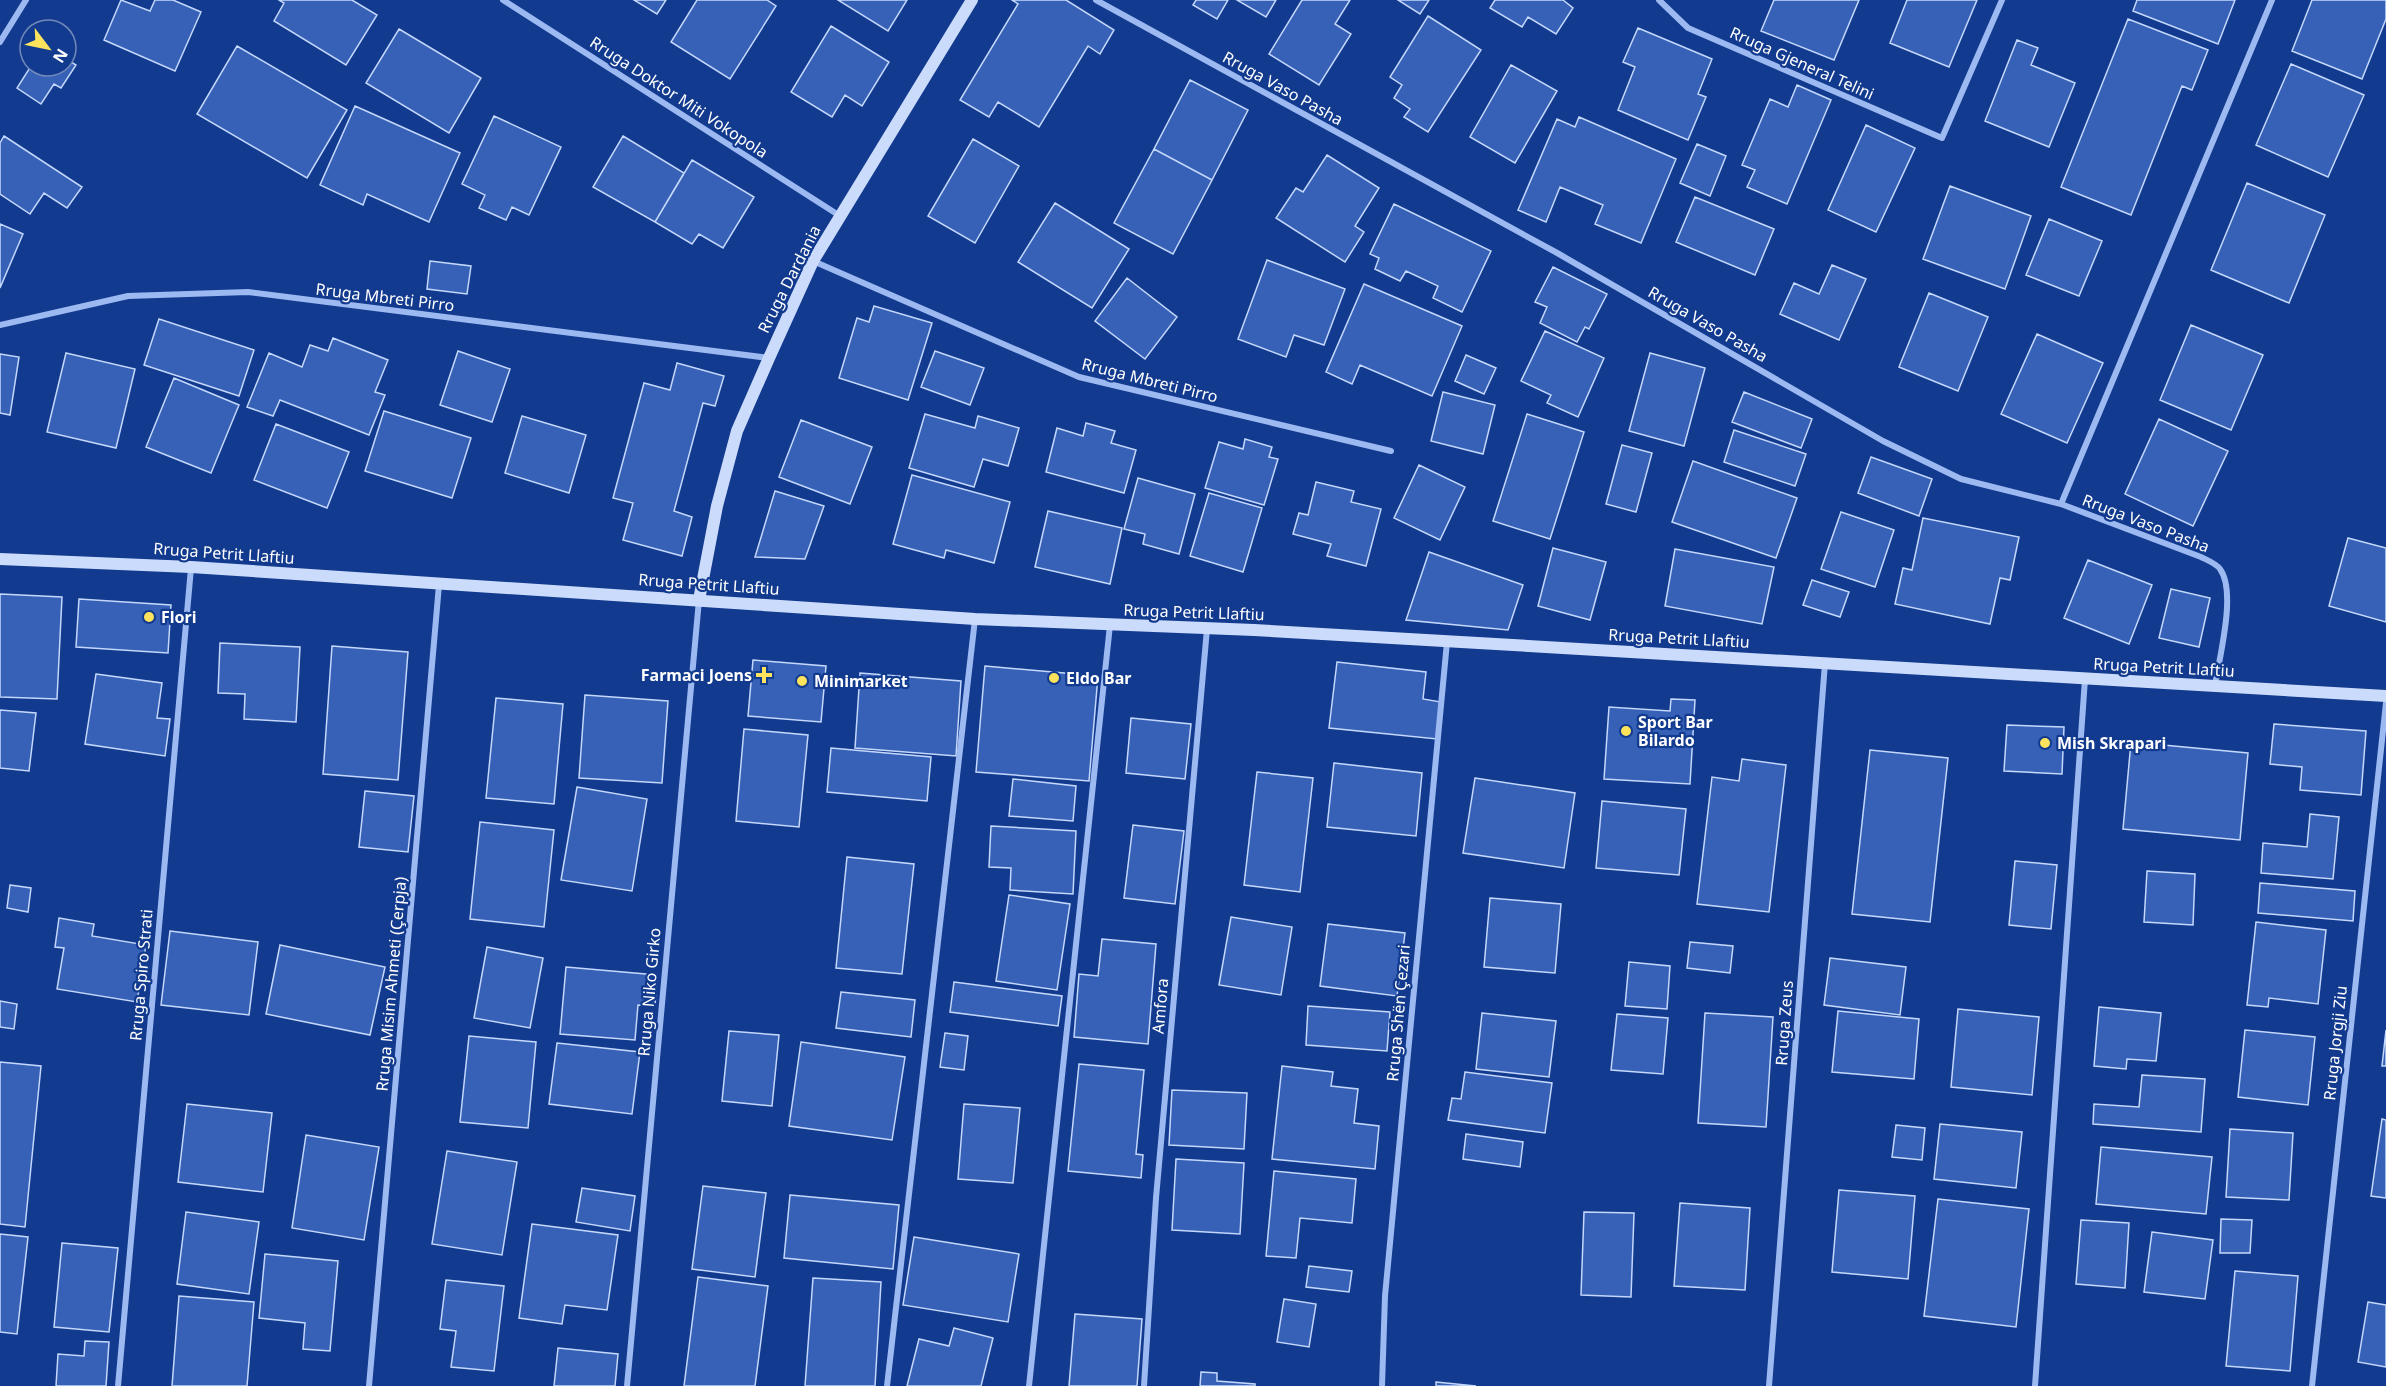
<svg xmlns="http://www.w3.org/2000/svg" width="2386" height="1386" font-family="'Noto Sans',sans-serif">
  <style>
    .building { fill: #3661b6; stroke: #c4d7fc; stroke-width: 1.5 }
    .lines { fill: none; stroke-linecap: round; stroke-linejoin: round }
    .street { stroke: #9db9f1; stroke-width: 6 }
    .secondary { stroke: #cbdbfc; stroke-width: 12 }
    .poi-dot { fill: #ffe35d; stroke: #123a8e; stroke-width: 2 }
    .labels { text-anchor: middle; stroke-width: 4.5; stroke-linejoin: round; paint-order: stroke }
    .street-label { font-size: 16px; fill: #fff; stroke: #123a8e }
    .poi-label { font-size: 16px; font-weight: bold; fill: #fff; stroke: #123a8e; text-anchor: start }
  </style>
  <rect width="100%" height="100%" fill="#123a8e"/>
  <path class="building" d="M121,0l29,11 5,-11h18l28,12 -26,59 -71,-31z
    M279,0h73l25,15 -31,50 -72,-44 10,-18z
    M634,0h32l-9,14z
    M697,0h70l9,6 -46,73 -59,-37z
    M838,0h69l-19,31z
    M1066,0l48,30 -14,24 -12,-8 -49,81 -41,-25 -9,15 -29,-17 58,-96 -6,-4z
    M1196,0h32l-11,19 -24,-14z
    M1237,0h39l-10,17z
    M1302,0h48l-15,24 16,10 -32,51 -50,-31z
    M1398,0h31l-9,14z
    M1495,0h68l10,8 -17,26 -28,-17 -6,10 -32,-19z
    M1774,0h85l-25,60 -73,-29z
    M1907,0h70l-28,67 -59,-24z
    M2137,0h98l-17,44 -85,-33z
    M2312,0h74v19l-24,60 -70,-28z
    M1428,16l53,34 -53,82 -24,-15 6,-8 -16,-11 8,-13 -12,-8z
    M2128,19l80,31 -16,40 -10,-4 -51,129 -70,-28z
    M831,26l58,36 -27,44 -17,-11 -13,22 -41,-25z
    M1638,28l74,31 -14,35 8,3 -18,43 -70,-30 17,-43 -12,-5z
    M399,29l82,49 -32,55 -83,-50z
    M2017,40l21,8 -7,17 44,18 -26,64 -64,-26z
    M237,46l110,64 -40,68 -110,-64z
    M66,59l10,6 -15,23 -7,-4 -13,20 -24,-16 14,-22h35z
    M2291,64l73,31 -36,82 -72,-32z
    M1511,65l46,26 -42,72 -45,-26z
    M1190,80l58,30 -36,70 -58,-31z
    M1797,85l34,15 -44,104 -40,-17 8,-17 -13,-5 28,-66 18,8z
    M355,106l105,47 -31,69 -62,-28 -4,11 -43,-20z
    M494,116l67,31 -32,68 -17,-8 -6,13 -27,-12 6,-13 -23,-11z
    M1579,117l97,42 -35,84 -46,-19 8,-19 -43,-18 -14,35 -28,-12 39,-91 18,8z
    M1866,125l49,23 -39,84 -48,-22z
    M4,136l78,51 -15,21 -23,-15 -14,21 -30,-20v-51z
    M623,136l61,37 -29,49 -62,-35z
    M973,139l46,27 -44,77 -47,-27z
    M1697,144l29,12 -16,40 -30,-13z
    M1154,149l58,31 -39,74 -59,-31z
    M1327,155l52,33 -24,38 9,6 -19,30 -69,-44 20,-30 7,4z
    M692,160l62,37 -31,51 -24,-14 -7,10 -37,-22z
    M2247,183l78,32 -36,88 -78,-33z
    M1950,186l81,30 -26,73 -82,-30z
    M1695,197l79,32 -19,46 -79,-33z
    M1055,203l74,46 -37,59 -74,-46z
    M1394,204l97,47 -29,61 -29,-14 5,-12 -32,-15 -6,10 -25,-12 4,-11 -9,-4z
    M2049,219l53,22 -23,55 -53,-21z
    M0,224l23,10 -23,54z
    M1267,260l78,29 -21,56 -30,-10 -8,22 -48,-18z
    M430,261l41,5 -4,28 -40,-5z
    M1832,265l34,14 -27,61 -59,-26 14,-31 25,11z
    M1553,267l54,27 -18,35 -4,-2 -8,15 -37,-19 7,-16 -12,-5z
    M1127,278l50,39 -32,42 -50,-38z
    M1364,284l98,42 -30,70 -72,-31 -8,19 -26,-12z
    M1929,293l59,24 -30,74 -59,-24z
    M874,306l58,17 -24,77 -69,-22 18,-60 12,4z
    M159,319l95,31 -15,46 -95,-31z
    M2191,325l72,30 -32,75 -71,-30z
    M1545,331l59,27 -26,59 -31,-14 4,-8 -30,-14z
    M2037,334l66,29 -36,80 -66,-29z
    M333,338l55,22 -13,32 10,3 -16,40 -89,-35 -7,16 -26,-9 22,-54 33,14 8,-22 18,6z
    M458,351l52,18 -18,53 -52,-17z
    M935,351l49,17 -14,37 -49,-18z
    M66,353l69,16 -19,79 -69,-16z
    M1650,353l55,15 -21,78 -55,-15z
    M0,354l19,3 -9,58 -10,-2z
    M1466,355l30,13 -12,26 -29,-13z
    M677,363l47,13 -9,30 -12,-3 -29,108 18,6 -10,39 -59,-16 10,-37 -20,-5 31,-115 26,7z
    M174,378l65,27 -28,68 -65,-26z
    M1443,392l52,13 -12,49 -52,-13z
    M1744,392l68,27 -11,29 -69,-26z
    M384,411l87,27 -19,60 -87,-27z
    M925,414l50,14 3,-12 41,12 -11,38 -25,-7 -9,28 -65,-19z
    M1527,414l57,18 -34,107 -57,-18z
    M522,416l64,19 -17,58 -64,-20z
    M2159,419l69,32 -35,75 -68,-32z
    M801,420l71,27 -22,57 -71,-27z
    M1086,423l29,8 -4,12 25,7 -12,43 -78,-21 11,-44 26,8z
    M276,424l73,28 -22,56 -73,-28z
    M1734,430l72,24 -11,32 -71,-24z
    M1245,439l27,8 -3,10 9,2 -14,46 -59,-17 14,-46 24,7z
    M1622,445l30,8 -16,59 -30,-8z
    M1871,457l61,22 -13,37 -61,-23z
    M1693,461l104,37 -21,60 -104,-36z
    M1419,465l46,22 -25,53 -46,-22z
    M912,475l98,27 -16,61 -48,-13 -2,8 -51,-14z
    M1138,478l57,16 -16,60 -36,-10 2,-10 -21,-5z
    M1316,482l38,9 -3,11 30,7 -15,57 -39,-10 4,-12 -38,-10 6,-21 9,2z
    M775,491l49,15 -19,53 -50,-2z
    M1209,493l53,15 -19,64 -53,-16z
    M1048,511l74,17 -12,56 -75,-17z
    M1841,512l53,18 -19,57 -54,-18z
    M1923,518l96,19 -9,43 -10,-2 -10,46 -95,-20 8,-36 9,2z
    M2348,538l38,10v74l-57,-16z
    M1553,548l53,14 -16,58 -52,-14z
    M1675,549l99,18 -12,57 -97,-18z
    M1429,552l94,33 -15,45 -102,-10z
    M2088,560l64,25 -23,59 -65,-26z
    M1812,580l37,12 -9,25 -37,-12z
    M2171,589l39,9 -11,49 -40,-9z
    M0,594l62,3 -5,102 -57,-2z
    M79,599l92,6 -3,48 -92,-6z
    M220,643l80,4 -4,75 -52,-3 1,-25 -27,-1z
    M332,646l76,6 -10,128 -75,-6z
    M753,660l73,6 -5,56 -73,-6z
    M1337,662l89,10 -3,27 18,3 -4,37 -108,-11z
    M985,666l113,10 -9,105 -113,-9z
    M860,673l101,8 -5,75 -101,-8z
    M96,674l66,9 -5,35 13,1 -5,37 -80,-12z
    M585,695l83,6 -6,82 -83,-5z
    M496,698l67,6 -9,100 -68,-6z
    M1671,699l24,1 -5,84 -86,-5 5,-72 61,4z
    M0,710l36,3 -7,58 -29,-3z
    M1131,718l60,6 -6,55 -59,-6z
    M2274,724l92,7 -5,64 -61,-5 2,-23 -32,-3z
    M2007,725l57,2 -2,47 -58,-3z
    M744,729l64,6 -9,92 -63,-6z
    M2131,742l117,11 -8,87 -117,-11z
    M831,748l100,9 -4,44 -100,-9z
    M1870,750l78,8 -18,164 -78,-8z
    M1742,759l44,6 -17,147 -72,-8 15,-127 27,4z
    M1334,763l88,10 -6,63 -89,-9z
    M1257,772l56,6 -13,114 -56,-7z
    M1475,778l100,15 -11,75 -101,-15z
    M1013,779l63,7 -3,35 -64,-5z
    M577,787l70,12 -15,92 -71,-11z
    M365,791l49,5 -6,56 -49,-5z
    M1602,801l84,8 -7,66 -83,-7z
    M2310,814l29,3 -6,62 -72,-6 2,-30 44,4z
    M480,822l74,8 -10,97 -74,-8z
    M1133,825l51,6 -9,73 -51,-6z
    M991,826l85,5 -3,63 -63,-4 1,-22 -22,-1z
    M847,857l67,7 -12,110 -66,-6z
    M2015,861l42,4 -6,64 -42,-4z
    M2147,871l48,3 -2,51 -49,-3z
    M2260,883l95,8 -2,30 -95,-8z
    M10,885l21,3 -3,24 -21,-4z
    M1009,895l61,9 -13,86 -61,-9z
    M1490,898l71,6 -6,69 -71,-6z
    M1231,917l61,10 -11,68 -62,-10z
    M59,918l35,6 -2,12 54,9 -9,57 -80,-13 7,-41 -9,-1z
    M2256,922l70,8 -8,74 -49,-6 -1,9 -21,-2z
    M1328,924l77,9 -8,63 -77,-10z
    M170,931l88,11 -9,73 -88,-10z
    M1102,939l54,5 -8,100 -74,-7 5,-63 19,2z
    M1690,942l43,4 -3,27 -43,-5z
    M280,945l105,22 -15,68 -104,-21z
    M487,947l56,11 -13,70 -56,-10z
    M1830,958l76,9 -6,48 -76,-10z
    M1629,962l41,4 -3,43 -42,-3z
    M566,967l91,8 -2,31 -17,-1 -3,35 -75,-6z
    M954,982l108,14 -4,30 -108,-14z
    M841,992l74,8 -4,37 -75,-9z
    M0,1001l17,3 -3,25 -14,-2z
    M1308,1006l82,6 -3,39 -81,-6z
    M2099,1007l62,6 -5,48 -29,-2 -1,10 -32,-3z
    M1958,1009l81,8 -7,78 -81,-8z
    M1838,1011l81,8 -5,60 -82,-7z
    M1482,1013l74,8 -7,56 -73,-8z
    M1705,1013l68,4 -7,110 -68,-4z
    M1617,1014l51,4 -5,56 -52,-4z
    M2245,1030l70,7 -7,68 -70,-8z
    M2386,1030v36h-4z
    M729,1031l50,4 -7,71 -50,-5z
    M945,1033l23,3 -4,34 -24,-3z
    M469,1036l67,6 -8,86 -68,-6z
    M801,1042l104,15 -13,83 -103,-14z
    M557,1043l83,9 -8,62 -83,-10z
    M0,1062l41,4 -16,161 -25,-3z
    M1079,1064l65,6 -8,84 7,1 -2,23 -73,-7z
    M1282,1066l51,6 -2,14 27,3 -4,34 25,3 -4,43 -103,-10z
    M1465,1072l87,11 -7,50 -97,-13 4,-22 9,1z
    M2142,1075l63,4 -4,53 -108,-8 1,-20 45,3z
    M1172,1090l75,3 -3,56 -75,-4z
    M187,1104l85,9 -9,79 -85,-10z
    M964,1104l56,4 -7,75 -55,-4z
    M2382,1119l4,1v78l-15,-2z
    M1940,1124l82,8 -6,56 -82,-9z
    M1896,1125l29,3 -3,32 -30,-3z
    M2230,1129l63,4 -4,67 -63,-3z
    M1466,1134l57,8 -3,25 -57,-8z
    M306,1135l73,12 -15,93 -72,-12z
    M2101,1147l111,10 -6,57 -110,-10z
    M447,1151l70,11 -15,93 -70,-11z
    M1176,1159l68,4 -4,71 -68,-4z
    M1274,1171l82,8 -4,44 -52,-5 -4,40 -30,-2z
    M703,1186l63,7 -11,84 -63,-8z
    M582,1188l53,8 -5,35 -54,-9z
    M1839,1190l76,6 -7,83 -76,-7z
    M790,1195l109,10 -6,64 -109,-11z
    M1938,1199l91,10 -13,118 -92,-11z
    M1680,1203l70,5 -5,82 -71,-4z
    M186,1212l73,10 -10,72 -72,-10z
    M1584,1212l50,1 -3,84 -50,-2z
    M2221,1219l31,1 -2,33h-30z
    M2081,1220l48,3 -4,65 -49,-4z
    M532,1224l86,11 -11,75 -42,-5 -3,19 -43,-6z
    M2152,1232l61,8 -8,59 -61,-7z
    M0,1234l28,3 -11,97 -17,-2z
    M914,1237l105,17 -11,68 -105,-17z
    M62,1243l56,5 -9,84 -55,-5z
    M265,1254l73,7 -8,90 -27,-2 2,-26 -46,-5z
    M1309,1266l43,5 -3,21 -43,-5z
    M2235,1271l63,5 -8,95 -64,-5z
    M698,1277l70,9 -13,100h-71z
    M813,1278l68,4 -6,104h-70z
    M446,1280l58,6 -10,85 -43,-4 5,-36 -16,-2z
    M179,1296l75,6 -7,84h-75z
    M1284,1299l32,5 -7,43 -32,-5z
    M2368,1302l18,3v62l-28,-5z
    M1075,1314l67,5 -5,67h-68z
    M954,1328l39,10 -12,48h-74l12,-47 30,7z
    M85,1341l24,1 -3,44h-50l2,-32 26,2z
    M558,1348l60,6 -3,32h-61z
    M1201,1372l16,1v8l38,3v2h-55z
    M1436,1382l40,4h-40z"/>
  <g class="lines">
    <path class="street" d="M503,0l337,216
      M1096,0l463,254 324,187 78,38 100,25 140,53c6,3 16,7 19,12 17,23 -1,89 -5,117
      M1659,0l29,28 254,110 60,-138
      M0,42l26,-42
      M813,261l266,116 312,74
      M0,325l128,-29 120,-4 521,66
      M2061,504l211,-504
      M118,1386l73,-818
      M369,1386l70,-801
      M627,1386l72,-786
      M887,1386l88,-767
      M1029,1386l81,-761
      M1144,1386l12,-188 51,-569
      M1382,1386l3,-90 62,-654
      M1769,1386l56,-723
      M2035,1386l50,-707
      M2312,1386l74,-683"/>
    <path class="secondary" d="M0,559l191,8 784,52 279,11 1132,66
      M699,600l18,-94 20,-75 32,-73 44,-97 159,-261"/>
  </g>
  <g class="poi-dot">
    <circle cx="149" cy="617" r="6"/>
    <path d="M761 666h6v6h6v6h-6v6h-6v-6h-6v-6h6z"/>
    <circle cx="1054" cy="678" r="6"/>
    <circle cx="802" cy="681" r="6"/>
    <circle cx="1626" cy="731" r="6"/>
    <circle cx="2045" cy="743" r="6"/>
  </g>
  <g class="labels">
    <g class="street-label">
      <text transform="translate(1802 63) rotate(24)" y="6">Rruga Gjeneral Telini</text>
      <text transform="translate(1283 88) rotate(29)" y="6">Rruga Vaso Pasha</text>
      <text transform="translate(679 97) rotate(33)" y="6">Rruga Doktor Miti Vokopola</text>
      <text transform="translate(789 279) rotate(-63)" y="6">Rruga Dardania</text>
      <text transform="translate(385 297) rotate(7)" y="6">Rruga Mbreti Pirro</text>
      <text transform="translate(1708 324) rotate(30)" y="6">Rruga Vaso Pasha</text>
      <text transform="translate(1150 380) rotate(14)" y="6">Rruga Mbreti Pirro</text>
      <text transform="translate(2146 523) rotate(21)" y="6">Rruga Vaso Pasha</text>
      <text transform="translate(224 553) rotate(4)" y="6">Rruga Petrit Llaftiu</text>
      <text transform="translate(709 584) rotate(4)" y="6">Rruga Petrit Llaftiu</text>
      <text transform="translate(1194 612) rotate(2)" y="6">Rruga Petrit Llaftiu</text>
      <text transform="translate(1679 638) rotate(3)" y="6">Rruga Petrit Llaftiu</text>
      <text transform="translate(2164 667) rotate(3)" y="6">Rruga Petrit Llaftiu</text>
      <text transform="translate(141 975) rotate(-85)" y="6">Rruga Spiro Strati</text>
      <text transform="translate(391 984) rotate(-85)" y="6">Rruga Misim Ahmeti (Çerpja)</text>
      <text transform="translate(649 992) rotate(-85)" y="6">Rruga Niko Girko</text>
      <text transform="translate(1160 1006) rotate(-85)" y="6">Amfora</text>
      <text transform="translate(1398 1013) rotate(-85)" y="6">Rruga Shën Çezari</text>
      <text transform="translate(1784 1023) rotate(-86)" y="6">Rruga Zeus</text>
      <text transform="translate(2335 1043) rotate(-84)" y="6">Rruga Jorgji Ziu</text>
    </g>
    <g class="poi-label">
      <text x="161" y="623">Flori</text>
      <text x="752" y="681" text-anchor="end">Farmaci Joens</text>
      <text x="1066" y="684">Eldo Bar</text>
      <text x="814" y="687">Minimarket</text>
      <text x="1638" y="728">Sport Bar<tspan x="1638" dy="18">Bilardo</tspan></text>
      <text x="2057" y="749">Mish Skrapari</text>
    </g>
  </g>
  <g transform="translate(48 48) rotate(122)"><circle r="28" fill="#123a8e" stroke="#7189bb" stroke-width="1.5"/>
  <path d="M0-4.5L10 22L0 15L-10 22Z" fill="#ffe35d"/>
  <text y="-9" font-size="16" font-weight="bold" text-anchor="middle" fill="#ffffff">N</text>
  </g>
</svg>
